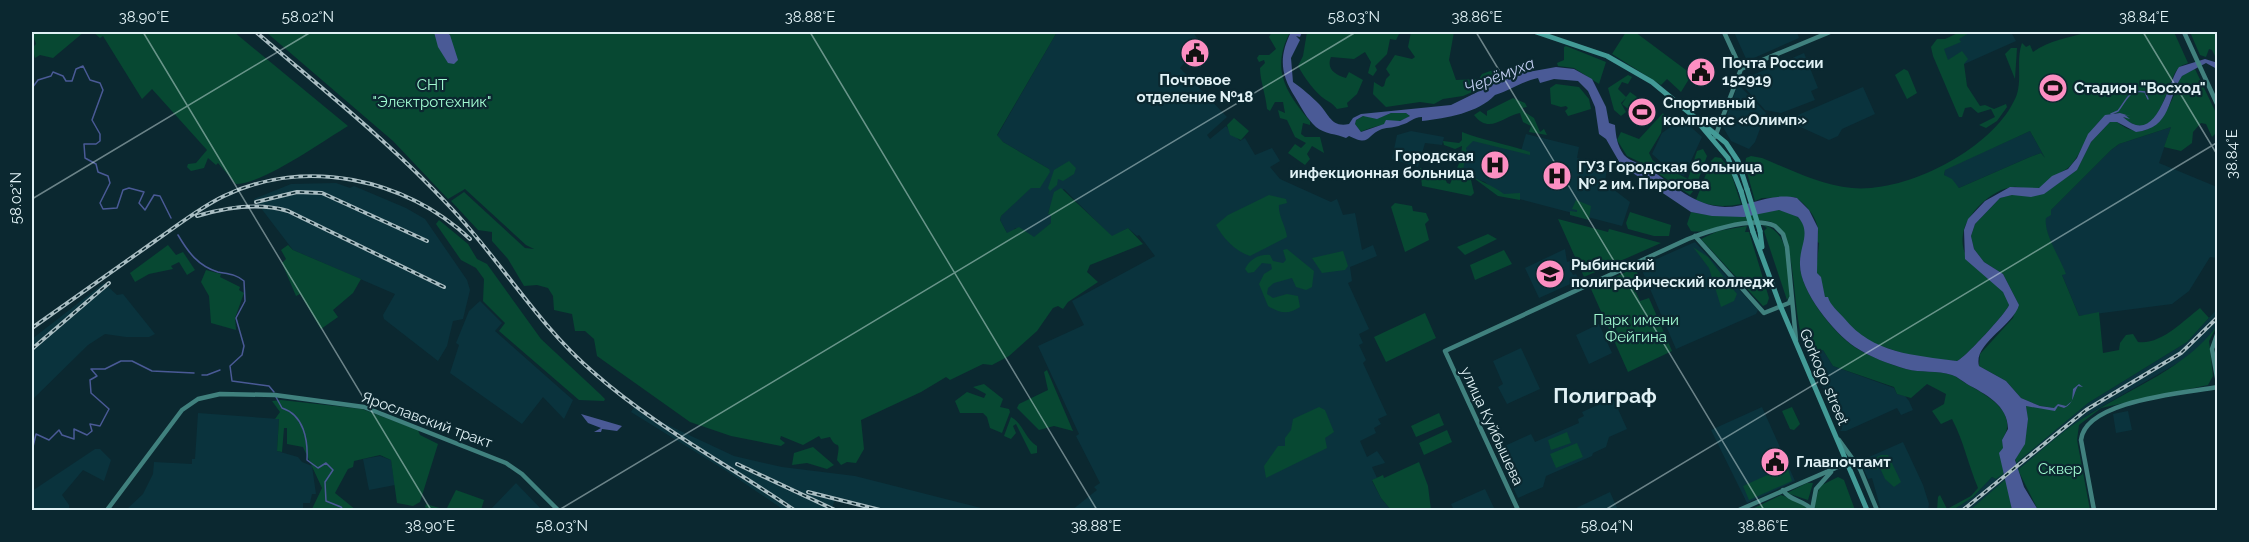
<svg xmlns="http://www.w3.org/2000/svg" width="2249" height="542" font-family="Raleway,sans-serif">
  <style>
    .built { fill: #0a333d }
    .green { fill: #074832; fill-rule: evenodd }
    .water { fill: #4a5a96; fill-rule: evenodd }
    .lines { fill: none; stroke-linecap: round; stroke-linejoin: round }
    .stream { stroke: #4a5a96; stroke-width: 1.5 }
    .secondary { stroke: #40817e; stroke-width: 4.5 }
    .primary { stroke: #439b97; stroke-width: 5 }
    .rail-casing { stroke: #a9bdc2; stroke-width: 4 }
    .rail { stroke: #0b2830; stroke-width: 1.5; stroke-dasharray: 4.5; stroke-linecap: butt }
    .primary-bridge { stroke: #439b97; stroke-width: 5 }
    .ticks { fill: none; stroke: #e0f1f5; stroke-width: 1.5; stroke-opacity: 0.45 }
    .labels { text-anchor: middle; stroke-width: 4.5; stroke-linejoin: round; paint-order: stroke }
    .poi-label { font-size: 15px; font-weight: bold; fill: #e0f1f5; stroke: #0b2830; text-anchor: start }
    .park-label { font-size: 15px; fill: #a2fbd2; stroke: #0b2830 }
    .street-label { font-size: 15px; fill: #e0f1f5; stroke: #0b2830 }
    .water-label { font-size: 16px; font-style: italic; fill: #c0ccef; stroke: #0b2830 }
    .district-label { font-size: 21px; font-weight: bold; fill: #e0f1f5; stroke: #0b2830 }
    .neatline { fill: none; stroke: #e0f1f5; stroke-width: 2 }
    .ticks-label { font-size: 15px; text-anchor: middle; fill: #e0f1f5 }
  </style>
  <rect width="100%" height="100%" fill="#0b2830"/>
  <path class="built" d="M1057,32h136l8,12 -21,24 47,49 -20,18 3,4 16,-13 14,15 5,-3 10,17 17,-7 8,13 -10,6 10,12 51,23 6,-3 6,16 12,-2 7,37 11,-5 4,11 -27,11 2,14 -4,2 21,46 -10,5 4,9 -4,2 7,15 -3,3 24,52 -9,4 3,5 -7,4 2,5 -16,8 7,16 10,-6 7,10 1,2 -13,4 5,11 -5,3 9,17 10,12h-319l25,-20 -3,-3 6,-4 -24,-47 3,-2 -41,-88 46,-21 -12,-24 83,-45 -16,-21 -2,1 -9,-8 -16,9 -48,-48 -10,8 -6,16 3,2v8l-17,15 -19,-10 -3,5h-5l-7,-13 1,-4 48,-47 -46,-27 -6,-6z
    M1734,32h63l2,6 -52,23z
    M1968,32h43l5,9 -72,32 -11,-26z
    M1804,53l14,35 -7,3 4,9 -34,13 -16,-3 -20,-22 8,-13z
    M1738,84l28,29 -11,29 -6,7 -18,-8 -8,-14z
    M1863,87l12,27 -33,15 -4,7 -9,4 -35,-16 -3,-6z
    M1682,119l20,18 -18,39 -13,-5 -19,-17 10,-21z
    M2171,127l-12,36 58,24v71l-7,-1 -21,34 -17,13 -93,12 -17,-41 -18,-52 1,-7 66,-66 8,-6z
    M1411,131l33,6 -2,8 -17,-2 -7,24 -26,-8 5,-24z
    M2030,131l15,27 -4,-5 -11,4 -71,31 -15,-13 1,-6z
    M1526,134l53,13 -2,11 30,8 -2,17 25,19 -8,24 -125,-33 -12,-11 -26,-9 9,-36 53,14z
    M336,183l14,5 4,-2 52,22 19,11 42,61 3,10 -7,29 -10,2 -6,25 -9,15 -54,-42 -1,-4 12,-21 -102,-44 -39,-51 37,-15z
    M1695,242l63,68 -2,4 -80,35 -35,-81 2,-3z
    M1565,249l2,13 3,-1 3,6 -3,2 3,6 3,-1 3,6 -40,18 -14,-30z
    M104,283l13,12 6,-1 32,40 -6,3h-23l-21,-3 -17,11 -56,55v-61z
    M480,301l22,22 -7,8 78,69 -9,19 -21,-22 -21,27 -72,-51 9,-28 -3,-2 13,-32z
    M2217,309v17l-9,13 -25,21 -94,54 -119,96h-17l20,-13 19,-20 4,2 92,-76 99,-61z
    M1599,324l13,29 -23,11 -13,-29z
    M1521,348l19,41 -33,15 -9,-17 5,-3 -10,-23z
    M1823,350l10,16 61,22 3,6 8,2 4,5 4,9 -12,5 -4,-7 -51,23h-6l2,-2 -34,-73z
    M1613,398l14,31 -18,8 -3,10 -13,6 -1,3 -46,20 -3,11 -25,11 -22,-48 35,-16 4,8 44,-19 -1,-4 6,-3 -2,-4z
    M636,405l21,15 77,36 48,11 73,9 134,34h-117l-37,-10 -4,10h-47l-56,-38 -97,-60z
    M1762,407l33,74 -48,22 -36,-73z
    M2128,411l4,19 -16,3 -3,-19z
    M198,413l81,6 -2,32 21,6 4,5 10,4 4,28h-4l-2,9h-7v7h-177l17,-16 10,-20 1,-12 38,2v-5h3z
    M1903,442l20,43 6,19 -1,6h-47l-9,-32 -4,1 -8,-18z
    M95,449h5l11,11 -7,21 -21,-11 -21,25 7,10v5h-37v-19z
    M380,456l11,4 4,25 -26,5 -6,-31z
    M516,483l26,27h-52z
    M1485,489l10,21h-41l-3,-6z
    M1610,492l8,18h-46z"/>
  <path class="green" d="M32,32h52l-31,26 -13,-3 -5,3 -3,-10 4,-4z
    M93,32h141l114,94c-25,15 -85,58 -112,58l-18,-21 -2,2 -8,-7 -4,10 -13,3 -4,-4 1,-3 8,-1 11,-13 -55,-61 -10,10 -39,-63 -3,2z
    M266,32h791l-60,103 6,7 46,27 1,3 -10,16h-9l-30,28 -1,4 7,13 12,-6 15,10 17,-14v-8l-3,-1 6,-22 7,-4 51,48 16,-8 15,16 -53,21 -3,7 11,10 -30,20 -5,7 -5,-3 -5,2 -16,23 -28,25 -17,9 -9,-1 -33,16 -4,-3 -25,15 -60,28 3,29 -8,14 -9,-1 -6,3 -4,-5c4,-24 0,-8 -7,-23l-9,2 -2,-3 -16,9 -22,-9 -1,3 5,4 -4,3 -50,-10 -41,-14 -93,-66 -3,-17 -9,-8h-10l-3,-17 -18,-4 -1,-14 -5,-8 -11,-3 -13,1 -16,-27 -16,-18v-9l-14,-2 -27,-29 13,-9 61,56 9,1 -8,-4 -61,-56 -17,10 -55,-58z
    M1272,32h18c-19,37 -5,59 20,89v4l-7,-2 -2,11 4,3h15l4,16 -12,-7 -5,8 3,5 -5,6 -17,-12 7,-9 6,4 5,-5 -11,-6 -8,-17 -7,-2 -2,-8 7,3 -2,-11h-8l-5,9 -3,-2c-1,-13 -7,-29 -7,-41l5,-5 -1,-3 -5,2 -2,-4 2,-3h10l7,-6 -7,-12z
    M1307,32h93l-4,8 -6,-1 -3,15 -12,12 2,4 -4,6 -5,-3 3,-11 -6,-10 -11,7 -23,-2c-5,12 4,18 15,21l3,-6 14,8 -6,14 -10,9 1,4 -11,2c-4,-5 -6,-6 -11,-9 -11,-7 -22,-23 -28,-34l5,-10z
    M1411,32h43l-5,28 7,20 23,-1 3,-5 11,-4 13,2 -12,11 -31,13 -20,3 -9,5 -14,-2 -34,5 -13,-13 1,-12 8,5 2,-1 2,-7 4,-4 -4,-6 9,-14 17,4 3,-2 -7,-10z
    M1626,32h9l55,41 -1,6 -8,13 -14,-13 -6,6 -49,-31z
    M1960,32l9,1 -10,6 2,3 -17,7 4,11 14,-9 6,8 -4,5 3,22 13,20 5,-1 9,4 12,-5 1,3 -10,14 -11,7 -7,-3 16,-8 -4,-8 -13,4 -7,-6 -6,1 -3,9h-3l-26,-61 -2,-9 6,-8h8z
    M2088,32h86l14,31c-5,2 -9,3 -12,8 -10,16 -19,77 -53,46l3,1v-3c-35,-12 -42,46 -61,55 -10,4 -19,17 -30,19 -7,2 -14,-3 -22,-2 -21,2 -47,27 -50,47 -6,38 40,40 46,71 -1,6 -46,55 -52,56l-43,-4 -39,-13 -20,-13 -30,-33 -5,-22 -4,-3 3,-30 -3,-2c8,-16 -8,-36 -21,-44l-33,1 -7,3 -10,-36 1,-7 5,-2 11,2c29,12 58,27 90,30 54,5 138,-38 162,-87 10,-18 1,-39 8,-58l4,4 4,-2 3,7c16,-12 36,-14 55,-20zM2030,131l15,27 -4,-5 -11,4 -71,31 -7,-9 -8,-4 1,-5z
    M2190,32h27v28l-5,-10 -3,-1 -3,8 -6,-2z
    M1566,46l40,16 -7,22 -25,-16 -16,-2 -1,-3 7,-3v-13z
    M2011,48h6l-2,31 -10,-25z
    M1904,69l4,2 9,22 -10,6 -12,-24z
    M2195,69l22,46v17l-5,5 -6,-13 -5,-1 -8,9 -1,11 -11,8 -17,-4 7,-20 -52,17 -8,6 -60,60v5l-5,3c-3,14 15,42 20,56l-4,1 17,41 20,-4 4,41 16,-3 1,-7 6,-8 7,-1 5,8c23,3 45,-21 62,-34l9,10 8,-9 -30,33 -99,61 -72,60 -1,-7c12,-15 14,-31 11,-50 11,-1 22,7 32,0l6,2 -6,-4 -3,4 -15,-2 -19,-8 -15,-17 -27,-15 1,-12 33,-36 5,-15 -15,-29 -19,-12 -10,-13 -3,-13 4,-12 25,-26 12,-3 31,-1 34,-24 14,-28 19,-20h7c29,23 47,-2 58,-29 2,-4 2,-9 4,-13 3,-6 10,-8 16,-11z
    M1628,75l4,2 -4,7 -6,-2 -4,7 8,8 4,-5 7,5 -9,12 -6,-5 4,-6 -5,5 5,9 -5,4 -7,-6 -6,-22z
    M1556,84l23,3 10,12 2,10 -23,7 -3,-5 3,-3 -2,-2 -5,1 -10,-3 -1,-16z
    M1513,98l12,5 2,4 -5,1 1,3 11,7 6,14 4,-3 3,6 -18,-3 2,-6 -8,-4 -3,-9c-16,3 -31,22 -46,2l6,-4 7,5v-5z
    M1391,113h15l4,3c-11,8 -34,8 -49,16l-6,-8 1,-4 9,-5 13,3z
    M1663,113l3,6 -3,2 -2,12 -12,20 4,8 35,18 9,-28 6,-2 4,7 -12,33 -5,6 -44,-30 -19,-9 -10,-16 4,-8 18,7z
    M1234,118l15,13 -8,9 -11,-5 -3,-10z
    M1462,132c23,9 45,12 68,20v3l-57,-14 -7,7 2,9 -7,-1 1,-10 -7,3 -11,-4 -1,-4 16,2 3,-3z
    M1715,157l6,1 9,12 11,34c-16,3 -30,3 -45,-4l15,-39z
    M1461,159h4l-2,12c13,9 28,13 41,23l16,-1v7l-22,-4 -23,-17 -4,1 3,13 -3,3 -49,-10 -2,-18 23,6 4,9 3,1z
    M1069,161l7,7 -2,6 -11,7 -5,-2 -1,6 -7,6 -2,-3 6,-18z
    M1269,195l17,4 1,4 -8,2c-1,11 7,21 8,32l-37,19c-15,-5 -27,-18 -34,-31l12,-10z
    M1576,200l15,6 -2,14 -19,-5v-4l7,1v-2l-5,-1z
    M1395,203l17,3 1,5 13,2 3,7 -4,4 4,16 -24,12 -14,-45z
    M1778,210c10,2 22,5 27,15 5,13 -6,28 -5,41 1,26 34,68 56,82 15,9 33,16 50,21 15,4 31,1 46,6 6,2 9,6 15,9 21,12 53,29 35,56 3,9 -2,21 2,33l-8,6 -4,-2 -19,20 -20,13h-16l1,-13 2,-2 7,14 24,-13 7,-8c-10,-24 -14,-46 -26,-69l-11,5 -9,-13 12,-7 2,-10 -19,-10 -16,14 -14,-4 -3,-7 -61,-21 -10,-16 -14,5c-21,-31 -7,-127 -41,-134 -22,-4 -61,14 -77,10l-4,-7 4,-12c35,7 53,3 87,-2z
    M1630,212l41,13 -2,11h-15l-26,-7 -2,-6z
    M1558,219l50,13 1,-3 4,1 48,13 -77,34z
    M439,220l29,24 9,15 10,5 54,75 59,55 5,5 -1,2 -25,-1 -80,-69 6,-8 -22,-22 1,-22 -8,-11 -15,-8 -25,-36z
    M1763,225c29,7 24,45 27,70l-3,5 -23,-69 3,-3z
    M1747,226l-2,6h4l20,66 -2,6 -4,2 -62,-67 17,-8z
    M1488,234l9,5 -32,16 -8,-8z
    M168,245l8,10 7,-3 12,18 -8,5 -8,-13 -8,4 2,3 -24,5 -14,8 -5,-9z
    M288,245l5,5 68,29 -8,14 -20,17 5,7 -17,12 -21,-35 -4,2 -14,-33 4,-4 -5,-9z
    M1693,247l15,10 29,37 -3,7 -13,6 -12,-39z
    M1287,249l27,22 -2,16 -6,3 -10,-3 -4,-9 -18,5 -6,5 -1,6 6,4 14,-4 11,2 2,11c-12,8 -20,6 -32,-1l-9,-22 5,-10 8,-5 -1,-5 -9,-1 -8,9 -6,1 -3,-4c5,-10 14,-15 25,-14l3,6 10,2 3,-3 -3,-10z
    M1504,250l8,14 -37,16 -5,-15z
    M1343,251l5,15 -3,4 -23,3 -10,-15z
    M1632,269l6,4 -2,2 4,10 -6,3 6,13 9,-3 23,53 -44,21 -37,-83z
    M206,270l15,4 -1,3 20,10 -1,3 5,3 -9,25 1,12 -25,-7 -2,-27 -8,-14z
    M1425,313l11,25 -50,24 -12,-25z
    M2217,326l-8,15 4,35 -5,9 -107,23 -22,17 -2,15 13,70h-52l-20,-40c23,-19 46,-41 72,-56 44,-27 95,-46 127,-88z
    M1047,370l26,61 -19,-5 -15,4 -22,-22 2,-4 29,-14 -4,-18z
    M984,384l19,15 -3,8 9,2 1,3 -8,21 -12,-5 -3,-11 -4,-4h-23l-5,-12 12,-9 17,6 2,-4 -13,-7z
    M281,400l81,9 56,21 2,5 18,9 -18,58 -7,4 -16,-3 -6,-43 -11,-5 -26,6 -1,6 -5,2 -13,24 21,17h-51l7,-1 10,-21 -19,-41 -16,-3v-16h-3l-2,24 -5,-1 2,-32h-4l5,-7 -8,-11z
    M1319,407l6,3 9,22 -9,6 2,10 -61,30 -2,-12 14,-20h7v-8l6,-8 2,-11z
    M1792,407l8,17 -6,6 -4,-1 -8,-18z
    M1439,413l5,12 -28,12 -5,-11z
    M1011,417c12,6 14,22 26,29v7l-6,1 -15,-30 -3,2 3,7 -5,6 -7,-3z
    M1447,430l5,12 -28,13 -5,-12z
    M1567,432l4,11 -20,7 -3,-10z
    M1577,443l6,14 -27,11 -6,-14z
    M813,447l21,18 -7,4 -20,-6 -15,2 2,-12z
    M1881,455h7l13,27 -7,5 -9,-8 -5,-11 -6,2 -4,-7 -9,2z
    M1419,462l9,24 3,24h-40l-10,-12 -9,-18 11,-5 1,3z
    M1787,466l5,15 -43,19 -6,-14z
    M1838,477l6,3 11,30h-39l-2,-5 6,-19z
    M2006,479l6,31h-42z
    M1807,483h6l-5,17 -21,-7z
    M456,490l28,10 -3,10h-52l-4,-3 1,-3 20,6z
    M1781,495l21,8 7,7h-59z"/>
  <path class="water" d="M434,32h12l4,3 8,25 -4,4 -6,-1 -10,-16z
    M1291,32h11l-2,5 -4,-1 4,4 -9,18 2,24c9,6 19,15 26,22 10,10 12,24 30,20l4,-6 8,-4 90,-9 61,-30 44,-8 18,2 18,10 14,28 3,16 6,2c1,12 2,20 9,30 6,7 17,8 24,13 25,16 46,38 77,39 26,0 44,-15 72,-9l12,12 9,18 -1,45 4,4 4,20h3c2,8 10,14 16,21 29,36 70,37 113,43 6,-1 51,-50 52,-56l-6,-13 -38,-33 -1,-29 4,-11 17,-18 25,-14 29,1 13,-12 16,-7 9,-11 11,-24 17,-19 15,-2 10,3 -5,-1 5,4 -7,-2c34,32 45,-36 56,-50l26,-8 13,4 -1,6 -11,-6 -24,13c-15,22 -10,52 -46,56l-19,-10h-7l-19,20 -14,28 -33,24 -13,3 -19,-2 -12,3 -25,26 -4,12 3,13 10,13 19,12 16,31c-6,21 -46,39 -40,61l27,15 15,17 19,8 14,2 4,-4 8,2 6,-5 1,-12 6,-5 4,3 -5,-1c-5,8 -4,18 -14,22l-6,-2 -3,5 -29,-5 2,13 -3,25 -10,16 9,27 14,23h-26l-13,-57 4,-5 -1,-8 6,-11c0,-24 -23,-35 -41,-45 -5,-3 -9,-7 -15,-9 -15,-5 -31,-2 -46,-6 -17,-5 -36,-12 -51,-22 -21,-14 -55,-56 -55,-82 -1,-19 12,-32 -2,-48l-19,-7 -35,7 -32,-1 -21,-4 -70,-47 -15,-26 -7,-5 -4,-27 -7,-16 -10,-10 -24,-2 -14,4 -2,-5c-17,4 -27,12 -43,17 -17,18 -48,23 -73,26v-4c-9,0 -12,6 -21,8 -6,3 -13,2 -19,4 -16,6 -11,18 -33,7l-3,2c-9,-4 -22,-4 -30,-11 -9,-8 -15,-20 -21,-30 -15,-23 -16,-41 -4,-65zM1391,113h15l4,3 -10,5 -14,-1 -2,4 -23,8 -6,-8 1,-4 7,-4 14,3z
    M581,414l41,12 -5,5 -15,-2 -1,3h-7l7,-4 -13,-5z"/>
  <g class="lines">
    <path class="stream" d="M32,88l6,-8 13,-4 2,-4 10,4 3,5h6l4,-12 7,-3 7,14 10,3 3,7 -11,30 8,14v7l-4,3h-12l1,14 11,6 2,8 10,4 2,7 -10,20 3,6 14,-1 6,-18 6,-2 15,4 -5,11 6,7 9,-15 6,1 11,22
      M2111,114l7,-3c9,-11 10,-22 27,-19l3,7
      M178,235c10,17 20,31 40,37 10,2 18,2 26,9l1,20 -9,17 8,28 -2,9 -12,11 2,15 37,5 5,6
      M202,375h5l13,-5
      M276,397l6,11c22,7 26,32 25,52l11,8 8,-5 7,7 -8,12 1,19 15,6 2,3
      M32,451l4,-17 13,6 10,-10 3,5 12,4v-10l13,6 5,-4 -2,-7 10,2 9,-17 -18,-16 -1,-13 7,-4 -6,-7h14l16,-8h11l20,10 42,2"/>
    <path class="secondary" d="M1724,32l17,37
      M2184,32l34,74
      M1715,137l26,-68 89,-37
      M1695,236l69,77 25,-10 2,-5
      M2218,332l-6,17 6,34
      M1839,440l21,29 17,41
      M1783,490c6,11 22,10 29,20
      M107,510l75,-100 16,-11 22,-5 55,1 89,12 142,56 16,11 36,36
      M1518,510l-73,-159 243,-112c21,-8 65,-23 87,-13l8,8 4,13 9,93
      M1739,510l108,-47
      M1812,510l4,-21 15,-17
      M2094,510l-13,-70c4,-40 104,-47 137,-53"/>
    <path class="primary" d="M1536,32l71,24 45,26 74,61 12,18 9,28
      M1701,126l27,32 13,33
      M1760,231l2,16
      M1753,232l27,73 87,205"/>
    <g class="rail-casing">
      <path id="rail" d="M256,32c66,57 135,111 195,176 50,53 86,116 142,164 61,54 134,92 201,138
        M256,202l41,-10 25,1 105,48
        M197,216c30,-9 61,-14 91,-5l156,76
        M32,328c41,-29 82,-58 123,-87 22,-15 44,-33 69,-45 81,-39 181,-18 246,43
        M32,349l77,-66
        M737,464l98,46
        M808,492l72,18
        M1963,510l123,-100 95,-57 37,-36"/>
    </g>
    <use href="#rail" class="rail"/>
    <path class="primary-bridge" d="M1747,189l13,42
      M1741,191l12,41"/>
  </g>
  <path class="ticks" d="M143,32l288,478M810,32l287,478M1476,32l288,478M2143,32l75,124M32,199l279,-167M559,510l797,-478M1605,510l613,-368"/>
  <defs>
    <g id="civic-disc" transform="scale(1.5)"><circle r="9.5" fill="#fc8fc2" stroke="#0b2830"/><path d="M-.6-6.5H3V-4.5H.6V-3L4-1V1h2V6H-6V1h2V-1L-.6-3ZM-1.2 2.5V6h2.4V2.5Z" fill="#111"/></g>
    <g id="stadium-disc" transform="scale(1.5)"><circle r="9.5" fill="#fc8fc2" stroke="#0b2830"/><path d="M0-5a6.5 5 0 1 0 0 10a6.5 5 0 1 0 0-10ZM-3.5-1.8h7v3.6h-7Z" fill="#111"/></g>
    <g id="hospital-disc" transform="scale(1.5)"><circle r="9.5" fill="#fc8fc2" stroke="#0b2830"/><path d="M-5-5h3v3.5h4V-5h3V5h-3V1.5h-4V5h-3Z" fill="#111"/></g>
    <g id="university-disc" transform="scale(1.5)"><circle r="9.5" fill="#fc8fc2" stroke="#0b2830"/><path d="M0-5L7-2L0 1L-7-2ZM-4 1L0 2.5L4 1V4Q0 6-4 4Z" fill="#111"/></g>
  </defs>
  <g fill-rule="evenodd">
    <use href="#civic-disc" x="1195" y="53"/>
    <use href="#civic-disc" x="1701" y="72"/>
    <use href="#stadium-disc" x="2053" y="88"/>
    <use href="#stadium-disc" x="1642" y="112"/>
    <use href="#hospital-disc" x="1495" y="165"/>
    <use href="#hospital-disc" x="1557" y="176"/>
    <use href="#university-disc" x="1550" y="274"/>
    <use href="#civic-disc" x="1775" y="462"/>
  </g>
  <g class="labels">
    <g class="poi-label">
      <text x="1722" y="68">Почта России<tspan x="1722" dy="17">152919</tspan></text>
      <text x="1195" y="85" text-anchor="middle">Почтовое<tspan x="1195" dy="17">отделение №18</tspan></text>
      <text x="2074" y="93">Стадион "Восход"</text>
      <text x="1663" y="108">Спортивный<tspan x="1663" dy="17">комплекс «Олимп»</tspan></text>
      <text x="1474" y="161" text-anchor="end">Городская<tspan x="1474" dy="17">инфекционная больница</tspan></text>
      <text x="1578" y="172">ГУЗ Городская больница<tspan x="1578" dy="17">№ 2 им. Пирогова</tspan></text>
      <text x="1571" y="270">Рыбинский<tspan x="1571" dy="17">полиграфический колледж</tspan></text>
      <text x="1796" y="467">Главпочтамт</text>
    </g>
    <g class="park-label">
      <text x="432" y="90">СНТ<tspan x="432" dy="17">"Электротехник"</tspan></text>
      <text x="1636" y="325">Парк имени<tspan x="1636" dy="17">Фейгина</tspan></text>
      <text x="2060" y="474">Сквер</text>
    </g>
    <g class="street-label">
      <text transform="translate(1824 377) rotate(67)" y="5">Gorkogo street</text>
      <text transform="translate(427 420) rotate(20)" y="5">Ярославский тракт</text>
      <text transform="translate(1492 426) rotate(65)" y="5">улица Куйбышева</text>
    </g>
    <g class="water-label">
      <text transform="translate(1499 75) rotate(-21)" y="6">Черёмуха</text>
    </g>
    <g class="district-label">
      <text x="1605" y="403">Полиграф</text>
    </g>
  </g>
  <rect width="2249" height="542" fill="none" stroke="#0b2830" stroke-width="66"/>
  <rect x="33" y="33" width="2183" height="476" class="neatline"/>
  <g class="ticks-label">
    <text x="144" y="22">38.90°E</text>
    <text x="308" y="22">58.02°N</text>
    <text x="810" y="22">38.88°E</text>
    <text x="1354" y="22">58.03°N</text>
    <text x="1477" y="22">38.86°E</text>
    <text x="2144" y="22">38.84°E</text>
    <text transform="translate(2232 154) rotate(-90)" y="5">38.84°E</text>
    <text transform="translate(16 198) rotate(-90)" y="5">58.02°N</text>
    <text x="430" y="531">38.90°E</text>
    <text x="562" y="531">58.03°N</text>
    <text x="1096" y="531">38.88°E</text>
    <text x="1607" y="531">58.04°N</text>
    <text x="1763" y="531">38.86°E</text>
  </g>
</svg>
